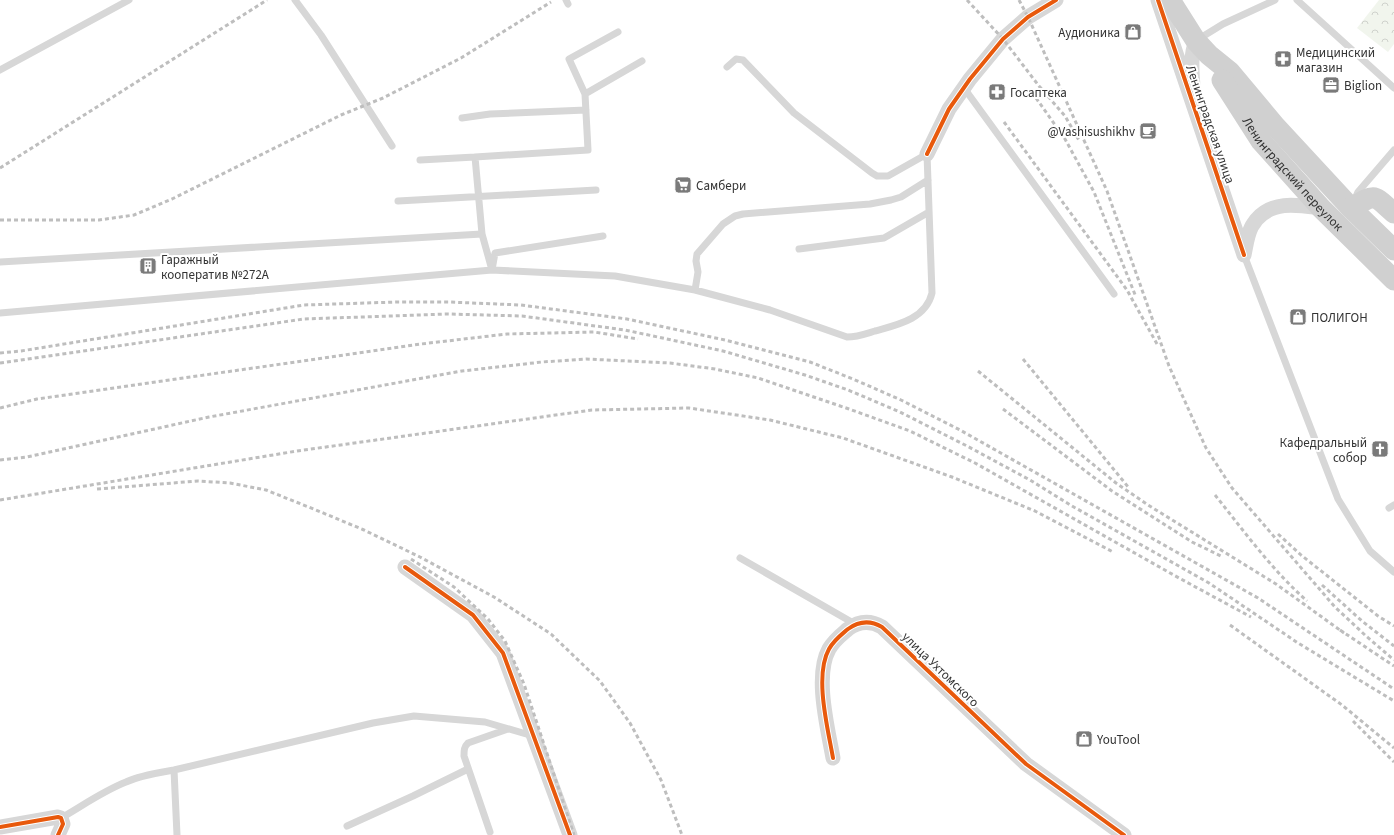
<svg xmlns="http://www.w3.org/2000/svg" width="1394" height="835" font-family="'Source Sans 3',sans-serif">
  <style>
    .park { fill: url(#park-crowns) }
    .lines { fill: none; stroke-linecap: round; stroke-linejoin: round }
    .service { stroke: #d7d7d7; stroke-width: 7 }
    .minor { stroke: #d7d7d7; stroke-width: 15 }
    .secondary { stroke: #d0d0d0; stroke-width: 21 }
    .rail { stroke: #bebebe; stroke-width: 3; stroke-dasharray: 4 3; stroke-linecap: butt }
    .cycleway-casing { stroke: #fff; stroke-width: 6 }
    .cycleway { stroke: #e8590c; stroke-width: 4 }
    .labels { text-anchor: middle; stroke-width: 4; stroke-linejoin: round; paint-order: stroke }
    .poi-label { font-size: 13px; fill: #333; stroke: #fff; text-anchor: start }
    .street-label { font-size: 13px; fill: #333; stroke: #fff }
  </style>
  <defs>
    <pattern id="park-crowns" width="20" height="18" patternUnits="userSpaceOnUse"><rect width="20" height="18" fill="#f1f5ed"/><path d="M2 6a3 3 0 1 1 6 0M12 15a3 3 0 1 1 6 0" fill="none" stroke="#cfd2cc"/></pattern>
  </defs>
  <rect width="100%" height="100%" fill="#fff"/>
  <path class="park" d="M1379,0h15v44l-6,8 -31,-24z"/>
  <g class="lines">
    <path class="service" d="M295,0l26,35 71,111
      M566,0l2,4
      M1297,0l97,88
      M1197,40l26,-16 52,-24
      M0,70l129,-70
      M964,88l150,206
      M585,94l-16,-35 49,-27
      M462,118l28,-4 96,-4
      M475,157l113,-7 -3,-56 57,-33
      M420,160l55,-3 7,77
      M1355,199l3,-7 36,-42
      M398,201l198,-11
      M799,249l85,-11 45,-26
      M1244,255l94,244 32,52 24,21
      M0,262l482,-28 10,36 123,6 80,14 75,20 77,27c10,0 18,-3 28,-6 22,-6 51,-12 57,-38l-5,-139 -39,22h-11l-5,-3 -78,-60 -51,-53 -7,-1 -9,8
      M695,290l3,-18 -2,-11 1,-7 26,-30 12,-8 8,-2 127,-10 21,-4 10,-3 27,-17
      M0,313l492,-43 3,-17 108,-17
      M1389,508l5,-3
      M740,558l115,66
      M174,770l3,65
      M61,818c21,-12 42,-27 65,-36 15,-7 31,-9 48,-12l199,-47 41,-7 71,6 48,14
      M347,826l66,-30 55,-27
      M490,832l-26,-76c0,-6 0,-9 4,-13l40,-14"/>
    <path class="minor" d="M1158,0l86,255
      M1193,87c-1,-16 -3,-31 3,-46
      M927,154l22,-45 21,-30 33,-40 25,-22 28,-17
      M1244,255c2,-9 3,-19 7,-27 1,-3 4,-6 5,-8 17,-20 42,-15 65,-12
      M405,567l68,48 30,38 67,182
      M833,758c-5,-29 -19,-82 -4,-109 5,-9 12,-14 19,-20 11,-8 22,-9 34,-2l144,137 98,71
      M0,827l58,-10 3,1 2,6 -5,11"/>
    <g class="secondary">
      <path d="M1170,0l26,41 13,14 21,17 46,55 75,81 43,42"/>
      <path id="s1" d="M1222,80l39,61 60,67 73,72"/>
      <path d="M1351,208c26,-15 21,-14 43,5"/>
    </g>
    <path class="rail" d="M967,0l36,39 36,47 26,30 15,26
      M1019,0l9,17 79,174 62,175 37,82 26,40 103,119 31,29 28,24
      M1036,98l29,41 29,53 42,105
      M1004,122l123,168 30,54
      M0,168l267,-168
      M0,220h99l35,-5 38,-16 169,-84 42,-17 78,-40 90,-56
      M0,353l21,-2 283,-46 93,-3h52l72,3 106,14 98,21 85,22 43,17 48,21 59,30 298,168 136,91
      M1023,359l106,129
      M0,363l304,-44 144,-5 74,2 103,14 98,21 82,24 43,15 52,22 67,34 63,34 42,26 137,77 89,60 96,58
      M978,371l138,112 32,22 128,79 68,49
      M0,408l37,-9 384,-55 86,-10 87,-2 44,7
      M1003,409l109,82 80,51 31,15
      M0,460l27,-3 182,-40 253,-46 80,-9 44,-3 84,4 45,6 43,9 91,31 61,22 65,32 204,115 72,39
      M97,489l101,-8 32,2 36,7 50,20 48,20 56,27 74,40 57,37 49,47 30,42 31,57 21,55
      M1215,495c29,36 57,75 92,106
      M0,500l297,-49 295,-41 97,-2 81,12 73,18 109,39 83,34 78,41
      M1278,534l23,21 77,61 16,10
      M411,559l43,28 34,32 17,22 19,43 50,151
      M1322,585l40,36 32,25
      M1230,625l112,80 52,43
      M1340,630l54,36
      M1353,721l41,41"/>
    <g class="cycleway-casing">
      <path id="cycleway" d="M1158,0l86,255
        M927,154l22,-45 21,-30 33,-40 25,-22 28,-17
        M405,567l68,48 30,38 67,182
        M833,758c-5,-29 -19,-82 -4,-109 5,-9 12,-14 19,-20 11,-8 22,-9 34,-2l144,137 98,71
        M0,827l58,-10 3,1 2,6 -5,11"/>
    </g>
    <use href="#cycleway" class="cycleway"/>
  </g>
  <defs>
    <g id="shop-square" transform="scale(0.9)"><rect x="-9" y="-9" width="18" height="18" rx="4" fill="#7a7a7a" stroke="#fff"/><path d="M-5-2.5h2.3a2.7 3.5 0 0 1 5.4 0H5L5.5 6h-11ZM-1.5-2.5h3a1.5 2.3 0 0 0-3 0Z" fill="#fff"/></g>
    <g id="pharmacy-square" transform="scale(0.9)"><rect x="-9" y="-9" width="18" height="18" rx="4" fill="#7a7a7a" stroke="#fff"/><path d="M-2-6h4v4h4v4h-4v4h-4v-4h-4v-4h4Z" fill="#fff"/></g>
    <g id="office-square" transform="scale(0.9)"><rect x="-9" y="-9" width="18" height="18" rx="4" fill="#7a7a7a" stroke="#fff"/><path d="M-6-3h4V-5.5h4V-3h4V5H-6ZM-1-4.5V-3h2v-1.5ZM-6 0V1H6V0Z" fill="#fff"/></g>
    <g id="cafe-square" transform="scale(0.9)"><rect x="-9" y="-9" width="18" height="18" rx="4" fill="#7a7a7a" stroke="#fff"/><path d="M-5.5-4.5H6V0H3Q3 3.5 0 3.5H-2.5Q-5.5 3.5-5.5 0ZM3-3.2v2h1.7v-2ZM-6 4.5H4V6H-6Z" fill="#fff"/></g>
    <g id="supermarket-square" transform="scale(0.9)"><rect x="-9" y="-9" width="18" height="18" rx="4" fill="#7a7a7a" stroke="#fff"/><path d="M-6-5.5h2.5l.6 2H6L4.5 2H-2.5L-4.4-4H-6ZM-1.5 3.2a1.3 1.3 0 1 0 .1 0ZM3 3.2a1.3 1.3 0 1 0 .1 0Z" fill="#fff"/></g>
    <g id="building-square" transform="scale(0.9)"><rect x="-9" y="-9" width="18" height="18" rx="4" fill="#7a7a7a" stroke="#fff"/><path d="M-4-6H4V6H1V3H-1V6H-4ZM-2.5-4.3h1.7v1.8h-1.7ZM.8-4.3h1.7v1.8H.8ZM-2.5-1h1.7V.8h-1.7ZM.8-1h1.7V.8H.8Z" fill="#fff"/></g>
    <g id="church-square" transform="scale(0.9)"><rect x="-9" y="-9" width="18" height="18" rx="4" fill="#7a7a7a" stroke="#fff"/><path d="M-1.2-6h2.4v3.5h3.3v2.4h-3.3V6h-2.4V-.1h-3.3v-2.4h3.3Z" fill="#fff"/></g>
  </defs>
  <g fill-rule="evenodd">
    <use href="#shop-square" x="1133" y="32"/>
    <use href="#pharmacy-square" x="1283" y="59"/>
    <use href="#office-square" x="1331" y="85"/>
    <use href="#pharmacy-square" x="997" y="92"/>
    <use href="#cafe-square" x="1148" y="131"/>
    <use href="#supermarket-square" x="683" y="185"/>
    <use href="#building-square" x="148" y="266"/>
    <use href="#shop-square" x="1298" y="317"/>
    <use href="#church-square" x="1380" y="449"/>
    <use href="#shop-square" x="1084" y="739"/>
  </g>
  <g class="labels">
    <g class="poi-label">
      <text x="1120" y="37" text-anchor="end">Аудионика</text>
      <text x="1296" y="57">Медицинский<tspan x="1296" dy="15">магазин</tspan></text>
      <text x="1344" y="90">Biglion</text>
      <text x="1010" y="97">Госаптека</text>
      <text x="1135" y="136" text-anchor="end">@Vashisushikhv</text>
      <text x="696" y="190">Самбери</text>
      <text x="161" y="264">Гаражный<tspan x="161" dy="15">кооператив №272А</tspan></text>
      <text x="1311" y="322">ПОЛИГОН</text>
      <text x="1367" y="447" text-anchor="end">Кафедральный<tspan x="1367" dy="15">собор</tspan></text>
      <text x="1097" y="744">YouTool</text>
    </g>
    <g class="street-label">
      <text transform="translate(1211 124) rotate(71)" y="5">Ленинградская улица</text>
      <text dy="5" stroke="none"><textPath href="#s1" startOffset="118">Ленинградский переулок</textPath></text>
      <text transform="translate(941 669) rotate(44)" y="5">улица Ухтомского</text>
    </g>
  </g>
</svg>
